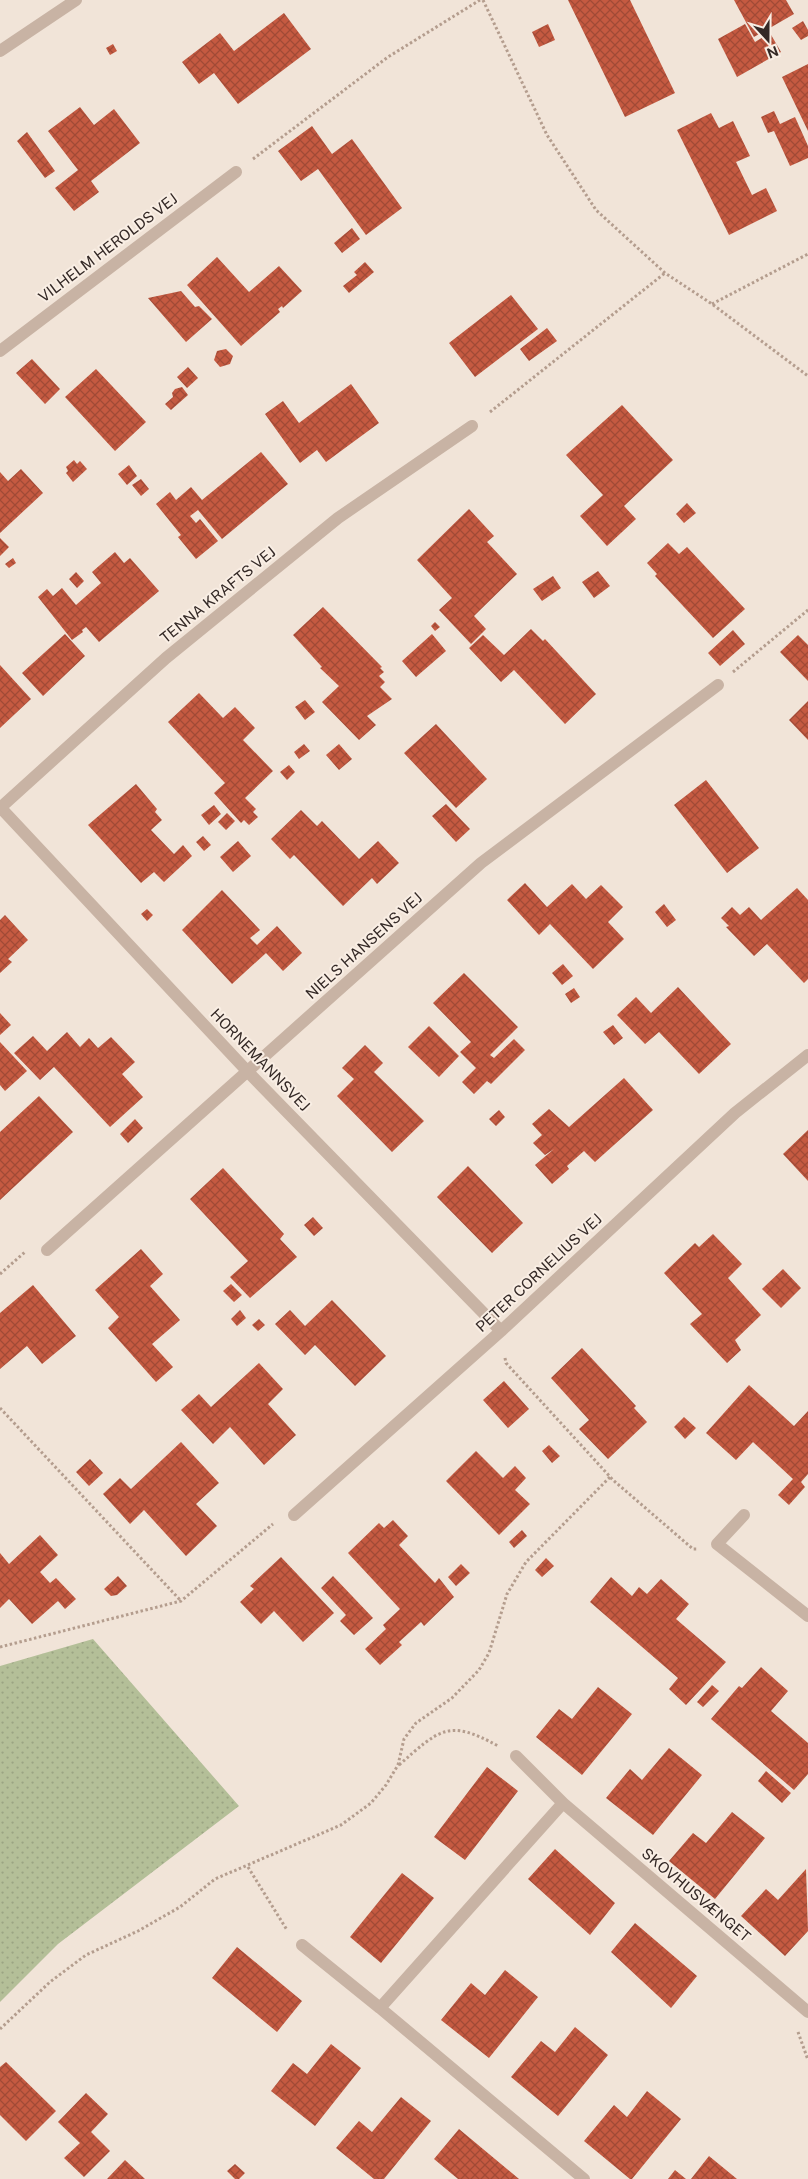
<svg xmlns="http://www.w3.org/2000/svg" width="808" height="2179" font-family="'Public Sans',sans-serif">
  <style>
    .grass { fill: url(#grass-dots) }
    .building { fill: url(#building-cross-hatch) }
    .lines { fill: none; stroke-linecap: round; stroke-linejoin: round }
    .path { stroke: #b49d8e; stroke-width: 3; stroke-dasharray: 2.5 2.5; stroke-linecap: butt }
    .minor { stroke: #c8b3a4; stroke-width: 12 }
    .labels { text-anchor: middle; stroke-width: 4; stroke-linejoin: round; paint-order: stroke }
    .street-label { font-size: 15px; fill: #342926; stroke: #f9eee4 }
  </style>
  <defs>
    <pattern id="grass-dots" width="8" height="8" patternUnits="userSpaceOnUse" patternTransform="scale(1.25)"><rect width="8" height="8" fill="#b4bf98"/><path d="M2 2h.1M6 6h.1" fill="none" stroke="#9ba483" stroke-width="1.8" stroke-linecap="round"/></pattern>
    <pattern id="building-cross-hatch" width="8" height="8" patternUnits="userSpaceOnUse" patternTransform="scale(1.25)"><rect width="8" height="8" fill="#c55a41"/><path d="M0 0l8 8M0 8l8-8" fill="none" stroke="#a14a36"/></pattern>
  </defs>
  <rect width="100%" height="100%" fill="#f1e4d8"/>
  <path class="grass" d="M93,1639l146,167 -181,138 -58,58v-336z"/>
  <path class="building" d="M568,0h62l45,93 -50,24z
    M734,0h52l8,14 -40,23z
    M284,13l27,36 -73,55 -24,-31 -15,11 -17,-22 38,-29 14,18z
    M803,21l5,9v6l-7,4 -9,-12z
    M548,24l7,16 -16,7 -7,-15z
    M745,24l10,18 15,-9 11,19 -44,25 -19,-38z
    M113,44l4,7 -7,4 -4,-7z
    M808,64v67l-26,-54z
    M80,107l14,18 20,-16 26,34 -49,38 8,11 -25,19 -19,-23 23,-18 -30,-39z
    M774,111l6,13 15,-7 13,29v12l-18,8 -16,-35 -6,2 -7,-16z
    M711,113l8,15 14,-7 17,35 -14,6 16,33 14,-7 11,23 -48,24 -52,-105z
    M312,126l20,28 20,-15 50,69 -36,27 -48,-66 -17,12 -23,-30z
    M27,132l28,39 -10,7 -28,-37z
    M352,228l8,11 -18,14 -8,-10z
    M217,257l32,35 30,-26 23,25 -19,17 -1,-2 -4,3 2,3 -39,34 -54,-61z
    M365,262l9,10 -25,21 -6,-7 14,-11 -3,-3z
    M181,291l14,16 4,-1 13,13 -26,23 -38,-44z
    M511,295l27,34 -63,48 -26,-34z
    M547,328l10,13 -28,20 -9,-12z
    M226,349l7,7 -3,8 -10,3 -6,-7 3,-9z
    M32,359l28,30 -15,15 -29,-31z
    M188,367l10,11 -11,10 -10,-11z
    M96,369l50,53 -31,29 -50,-54z
    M351,384l28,39 -53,39 -9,-12 -17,13 -35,-49 18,-13 16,22z
    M182,387l6,8 -17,15 -6,-6 8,-7 -1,-4 3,-4z
    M622,405l51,55 -49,46 12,13 -29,27 -27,-30 23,-21 -37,-40z
    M261,452l27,32 -66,55 -24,-29 -8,6 6,7 4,-4 18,22 -22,18 -18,-22 3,-2 -25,-31 14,-12 6,8 15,-13 11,13z
    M74,460l3,4 3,-3 7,8 -14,13 -7,-9 2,-2 -2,-4z
    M129,465l8,11 -10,9 -9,-11z
    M21,469l22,24 -43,40v-61l8,9z
    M141,479l8,10 -8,7 -9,-11z
    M687,503l9,10 -12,10 -8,-9z
    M469,509l25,27 -7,6 30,32 -43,42 12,13 -15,15 -32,-34 13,-12 -35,-38z
    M0,538l9,9 -9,9z
    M668,543l11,11 8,-7 58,62 -32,29 -58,-62 2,-2 -10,-11z
    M115,552l9,11 6,-5 29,33 -60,51 -13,-15 -4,3 1,2 -11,8 -34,-43 9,-8 6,7 9,-8 14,17 25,-22 -9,-11z
    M13,558l3,5 -7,5 -4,-4z
    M598,571l12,15 -16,12 -12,-16z
    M76,572l8,9 -7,7 -8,-9z
    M553,576l8,12 -19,13 -9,-12z
    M323,607l59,60 -2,1 4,4 -5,4 6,6 -5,5 12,12 -25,17 9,9 -17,15 -37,-38 17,-16 -19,-18 2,-1 -29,-32z
    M435,622l5,5 -5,4 -4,-5z
    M531,629l12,12 2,-2 51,55 -31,30 -51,-54 -13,12 -32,-34 14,-13 21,20z
    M733,630l12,14 -25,22 -12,-13z
    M65,634l20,22 -42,40 -21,-23z
    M432,634l14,17 -30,26 -14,-16z
    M798,635l10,10v36l-28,-29z
    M0,665l31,34 -31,29z
    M199,693l24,25 12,-11 20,21 -12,12 30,31 -28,27 11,11 -3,3 5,5 -9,8 -5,-5 -3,3 -27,-30 11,-10 -57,-61z
    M305,700l10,12 -10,8 -10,-13z
    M808,701v39l-19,-20z
    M436,724l51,55 -31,29 -52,-55z
    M304,744l6,7 -11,8 -5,-7z
    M339,744l13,15 -13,11 -13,-15z
    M289,765l6,7 -8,8 -7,-8z
    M706,780l53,68 -32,25 -53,-68z
    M136,784l21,25 -2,3 7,8 -11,10 23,24 9,-9 9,11 -28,26 -10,-10 -13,11 -53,-58z
    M446,804l24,25 -14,13 -24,-26z
    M214,805l7,9 -12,11 -8,-10z
    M301,810l16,16 5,-5 37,38 19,-18 21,22 -22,21 -5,-6 -29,28 -49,-51 -4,4 -19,-20z
    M227,813l8,8 -9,9 -8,-8z
    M203,836l8,9 -7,6 -8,-9z
    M238,841l13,15 -18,16 -13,-15z
    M525,883l22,24 25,-23 14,15 15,-14 22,22 -15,15 16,17 -31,30 -43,-45 -11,11 -32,-35z
    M797,888l11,12v79l-4,4 -37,-39 -13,12 -28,-29 3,-1 -8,-8 11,-11 8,8 9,-8 12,13z
    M222,890l38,40 -10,8 7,7 20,-19 25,27 -19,18 -17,-18 -34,31 -50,-54z
    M664,904l12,16 -9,7 -12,-15z
    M147,909l6,6 -6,6 -6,-7z
    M5,915l23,25 -20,19 4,3 -12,11v-53z
    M563,964l10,12 -11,9 -10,-12z
    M464,973l54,54 -28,28 4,3 20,-19 11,11 -34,34 -4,-3 -13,13 -12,-12 14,-14 -16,-16 11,-10 -38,-39z
    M678,987l53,57 -32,30 -40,-42 -14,12 -28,-29 19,-18 15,16z
    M574,988l6,9 -9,6 -6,-9z
    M0,1013l11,12 -11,10z
    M613,1025l10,13 -9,7 -11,-13z
    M429,1026l30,30 -20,21 -31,-30z
    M67,1032l13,15 9,-9 9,10 13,-11 24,25 -13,12 21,23 -33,30 -56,-60 -14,13 -26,-27 19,-17 14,15z
    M0,1042l27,29 -22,20 -5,-6z
    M365,1045l18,18 -9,9 50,49 -32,31 -55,-56 17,-17 -12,-11z
    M624,1078l29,32 -58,52 -11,-11 -17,15 2,3 -17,15 -17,-19 19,-16 -9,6 -12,-12 9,-8 -10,-11 17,-15 20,18z
    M39,1096l34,36 -73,68v-68z
    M499,1110l6,7 -9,9 -7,-7z
    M135,1119l8,9 -15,15 -8,-9z
    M808,1130v51l-25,-27z
    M468,1166l55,57 -31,30 -55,-56z
    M223,1168l61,66 -4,5 17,18 -47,41 -20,-21 18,-16 -58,-62z
    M313,1217l10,11 -9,8 -10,-11z
    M713,1234l29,30 -14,14 33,37 -26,25 6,10 -14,13 -37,-39 12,-10 -38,-41 31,-30 4,4z
    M141,1249l22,25 -13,12 30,34 -28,24 21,23 -17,15 -48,-54 11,-11 -24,-27z
    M783,1269l18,19 -20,20 -19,-19z
    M231,1284l11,11 -8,7 -11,-11z
    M33,1285l43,51 -34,28 -15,-18 -27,23v-56z
    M332,1300l54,56 -31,30 -40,-41 -10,10 -30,-31 15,-14 15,16z
    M240,1310l6,8 -9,8 -6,-7z
    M259,1319l6,6 -7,6 -6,-6z
    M582,1348l54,58 -2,2 13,14 -39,37 -29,-30 10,-9 -38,-42z
    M259,1363l24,26 -15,15 28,31 -32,30 -34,-38 -17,17 -32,-34 18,-16 12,13z
    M504,1381l25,28 -21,19 -25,-28z
    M749,1385l45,41 14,-15v63l-7,8 4,5 -16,18 -11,-10 15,-16 -40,-37 -17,18 -30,-27z
    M684,1417l12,11 -11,11 -11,-12z
    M181,1442l38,41 -23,21 21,22 -31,30 -42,-46 -14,14 -27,-30 17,-16 11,11z
    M549,1445l11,11 -8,7 -10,-12z
    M476,1451l27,27 12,-12 11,12 -11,12 15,14 -31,31 -53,-54z
    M90,1459l13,14 -14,13 -13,-14z
    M393,1520l15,16 -9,9 36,38 4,-5 15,19 -30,29 -3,-4 -22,20 3,3 -22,20 -15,-16 21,-20 -3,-4 17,-16 -52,-56 31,-30 5,5z
    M522,1530l5,6 -13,12 -5,-6z
    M40,1535l18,20 -18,17 10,11 6,-5 20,21 -11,10 -7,-8 -26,23 -23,-25 -9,9v-55l9,11z
    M281,1557l53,56 -31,29 -29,-31 -13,13 -21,-22 14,-13 -4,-3z
    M546,1558l8,8 -12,11 -7,-7z
    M461,1564l9,9 -14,13 -8,-9z
    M118,1576l9,10 -10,9 -6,1 -7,-7z
    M333,1576l40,42 -19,17 -14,-14 6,-6 -25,-27z
    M611,1577l21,19 7,-9 8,7 14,-15 28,25 -13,15 50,43 -40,43 -17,-16 9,-11 -88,-76z
    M761,1667l27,24 -17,20 37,32v31l-14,16 -83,-71 28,-33 3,2z
    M712,1685l7,6 -16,16 -6,-5z
    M598,1687l34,27 -50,61 -46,-38 23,-28 13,10z
    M669,1748l33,27 -49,60 -47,-37 24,-29 12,11z
    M487,1767l31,24 -53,69 -31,-23z
    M766,1771l25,22 -9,10 -24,-22z
    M732,1812l33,26 -50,61 -46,-38 24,-28 13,10z
    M555,1849l60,54 -25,32 -62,-56z
    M806,1869l2,62 -23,25 -44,-40 25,-27 12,11z
    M402,1873l32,25 -53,65 -31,-26z
    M635,1923l62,53 -26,32 -60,-56z
    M237,1947l65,54 -25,31 -65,-54z
    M505,1970l33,27 -49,61 -48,-38 30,-37 14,12z
    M575,2027l33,28 -50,61 -47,-39 30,-36 14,11z
    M331,2044l30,24 -46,58 -44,-35 22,-28 14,11z
    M6,2062l50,49 -30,30 -26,-26v-48z
    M647,2091l34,28 -49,60h-2l-46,-38 30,-36 13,12z
    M86,2093l22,21 -17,18 19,19 -26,26 -20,-19 16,-15 -22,-21z
    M401,2097l30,24 -47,58h-10l-38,-31 23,-27 13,11z
    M459,2129l60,50h-61l-24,-20z
    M709,2156l28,23h-46z
    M125,2160l20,19h-38z
    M235,2164l10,9 -6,6h-4l-8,-8z
    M675,2170l11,9h-18z"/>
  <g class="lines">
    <path class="path" d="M483,0l64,135 49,75 69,63 47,31 96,72
      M253,159l135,-102 92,-57
      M712,304l96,-50
      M490,412l175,-139
      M733,672l75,-62
      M0,1274l25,-22
      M505,1358l1,5 107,117 80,69h4
      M0,1408l181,193
      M0,1647l181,-46 92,-77
      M399,1765c40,-35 49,-47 99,-19
      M248,1867l39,63
      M0,2029l50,-47 36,-27 52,-24 42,-24 35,-28 126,-54 30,-22 15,-18 12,-20 6,-26 12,-16 36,-25 27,-28 10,-17 18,-59 19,-32 84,-85
      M798,2032l10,28"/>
    <path class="minor" d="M0,51l76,-51
      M0,351l236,-179
      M0,807l248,265 253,259
      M0,808l166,-150 172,-140 134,-92
      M47,1250l434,-387 237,-178
      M294,1515l207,-184 234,-218 73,-58
      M744,1515l-27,29 91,72
      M516,1756l47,47
      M302,1945l78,63
      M584,2179l-204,-171 183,-205 245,209"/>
  </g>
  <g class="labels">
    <g class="street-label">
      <text transform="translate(108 248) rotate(-37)" y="5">VILHELM HEROLDS VEJ</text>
      <text transform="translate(218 595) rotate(-39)" y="5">TENNA KRAFTS VEJ</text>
      <text transform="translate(364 946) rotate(-42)" y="5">NIELS HANSENS VEJ</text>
      <text transform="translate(260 1060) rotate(46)" y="5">HORNEMANNSVEJ</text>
      <text transform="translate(539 1273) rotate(-43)" y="5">PETER CORNELIUS VEJ</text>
      <text transform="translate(696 1895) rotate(40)" y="5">SKOVHUSVÆNGET</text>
    </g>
  </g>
  <g transform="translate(768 40) rotate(159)" stroke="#f9eee4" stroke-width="4" paint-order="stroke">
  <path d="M0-4L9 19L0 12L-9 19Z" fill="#342926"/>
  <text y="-8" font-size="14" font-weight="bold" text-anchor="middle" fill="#342926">N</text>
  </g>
</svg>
